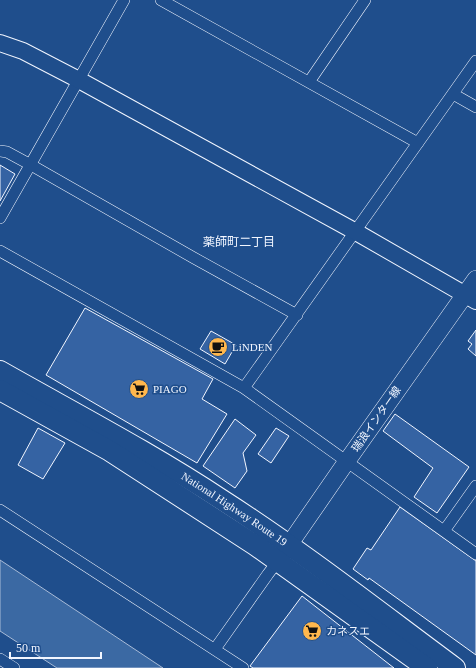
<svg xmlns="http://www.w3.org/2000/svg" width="476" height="668" font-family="'Times New Roman','Noto Sans JP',serif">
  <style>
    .water { fill: #3b69a3; stroke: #a8bbd7 }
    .building { fill: #3563a3; stroke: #f2f6ff }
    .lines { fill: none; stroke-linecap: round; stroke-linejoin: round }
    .street-casing { stroke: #f2f6ff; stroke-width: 12 }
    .secondary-casing { stroke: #f2f6ff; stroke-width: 18 }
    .primary-casing { stroke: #f2f6ff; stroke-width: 18 }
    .highway-casing { stroke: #f2f6ff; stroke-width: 22 }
    .street { stroke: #1f4e8c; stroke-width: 11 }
    .secondary { stroke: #1f4e8c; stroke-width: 16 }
    .primary { stroke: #1f4e8c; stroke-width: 17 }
    .highway { stroke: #1f4e8c; stroke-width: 20 }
    .labels { text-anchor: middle; stroke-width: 3; stroke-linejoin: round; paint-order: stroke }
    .poi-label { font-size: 11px; fill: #f2f6ff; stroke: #1f4e8c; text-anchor: start }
    .street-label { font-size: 11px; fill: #f2f6ff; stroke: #1f4e8c }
    .neighbourhood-label { font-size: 12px; fill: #f2f6ff; stroke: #1f4e8c }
  </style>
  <rect width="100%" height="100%" fill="#1f4e8c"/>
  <path class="water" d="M0,560l163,108h-106l-57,-37z"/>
  <path class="building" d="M0,165l15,9 -15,27z
    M85,308l128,71 -11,20 25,15 -30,49 -151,-88z
    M476,330v26l-8,-7 4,-5 -4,-3z
    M211,331l25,14 -11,19 -25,-15z
    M395,414l74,53 -32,46 -23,-16 19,-29 -50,-37z
    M235,419l21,16 -13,18 4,18 -12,17 -32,-22z
    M38,428l27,15 -22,36 -25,-14z
    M276,428l13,8 -18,27 -13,-9z
    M400,507l76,54v94l-107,-77 -1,2 -15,-11 14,-21 4,2z
    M302,596l92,72h-141l-3,-2z"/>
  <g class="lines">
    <g class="street-casing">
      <path id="street" d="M161,0l257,143
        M309,82l56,-82
        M453,94l23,13
        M0,151l7,1 24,13 163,93 103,57
        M0,218l124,-218
        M0,251l244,137 232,166
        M244,388l232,-327
        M0,510l243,158
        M444,531l32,-45
        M215,649l53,-75 10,-13
        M0,659l14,9"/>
    </g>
    <g class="secondary-casing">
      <path id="secondary" d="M0,43l23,8 56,29 277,152 120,69"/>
    </g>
    <g class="primary-casing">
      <path id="primary" d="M282,555l65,-94 129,-182"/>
    </g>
    <g class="highway-casing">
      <g id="highway">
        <path id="s1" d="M0,371c74,42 151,82 222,129 81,52 156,111 233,168"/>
        <path d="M0,390l110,61 145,94 172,123"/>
      </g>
    </g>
    <use href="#street" class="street"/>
    <use href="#secondary" class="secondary"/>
    <use href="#primary" class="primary"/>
    <use href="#highway" class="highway"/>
  </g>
  <defs>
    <g id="cafe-disc" transform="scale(1)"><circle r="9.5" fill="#ffb74d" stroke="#1f4e8c"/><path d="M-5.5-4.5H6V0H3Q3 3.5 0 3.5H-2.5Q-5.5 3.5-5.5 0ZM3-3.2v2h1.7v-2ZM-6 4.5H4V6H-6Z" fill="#111"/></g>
    <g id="supermarket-disc" transform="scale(1)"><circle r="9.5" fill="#ffb74d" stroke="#1f4e8c"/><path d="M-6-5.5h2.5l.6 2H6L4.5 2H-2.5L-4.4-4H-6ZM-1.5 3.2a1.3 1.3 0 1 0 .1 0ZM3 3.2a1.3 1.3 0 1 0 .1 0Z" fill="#111"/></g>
  </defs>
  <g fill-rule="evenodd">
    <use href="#cafe-disc" x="218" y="347"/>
    <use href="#supermarket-disc" x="139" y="389"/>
    <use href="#supermarket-disc" x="312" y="631"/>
  </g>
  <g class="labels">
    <g class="poi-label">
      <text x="232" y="351">LiNDEN</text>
      <text x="153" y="393">PIAGO</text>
      <text x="326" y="635">カネスエ</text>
    </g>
    <g class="street-label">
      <text transform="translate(376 419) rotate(-55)" y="4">瑞浪インター線</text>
      <text dy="4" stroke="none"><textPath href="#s1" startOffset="272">National Highway Route 19</textPath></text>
    </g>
    <g class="neighbourhood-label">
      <text x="239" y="246">薬師町二丁目</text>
    </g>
  </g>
  <path d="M10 652v6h91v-6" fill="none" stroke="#f2f6ff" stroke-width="2"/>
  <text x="16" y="652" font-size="12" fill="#f2f6ff" stroke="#1f4e8c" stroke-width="3" paint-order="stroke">50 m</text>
</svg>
